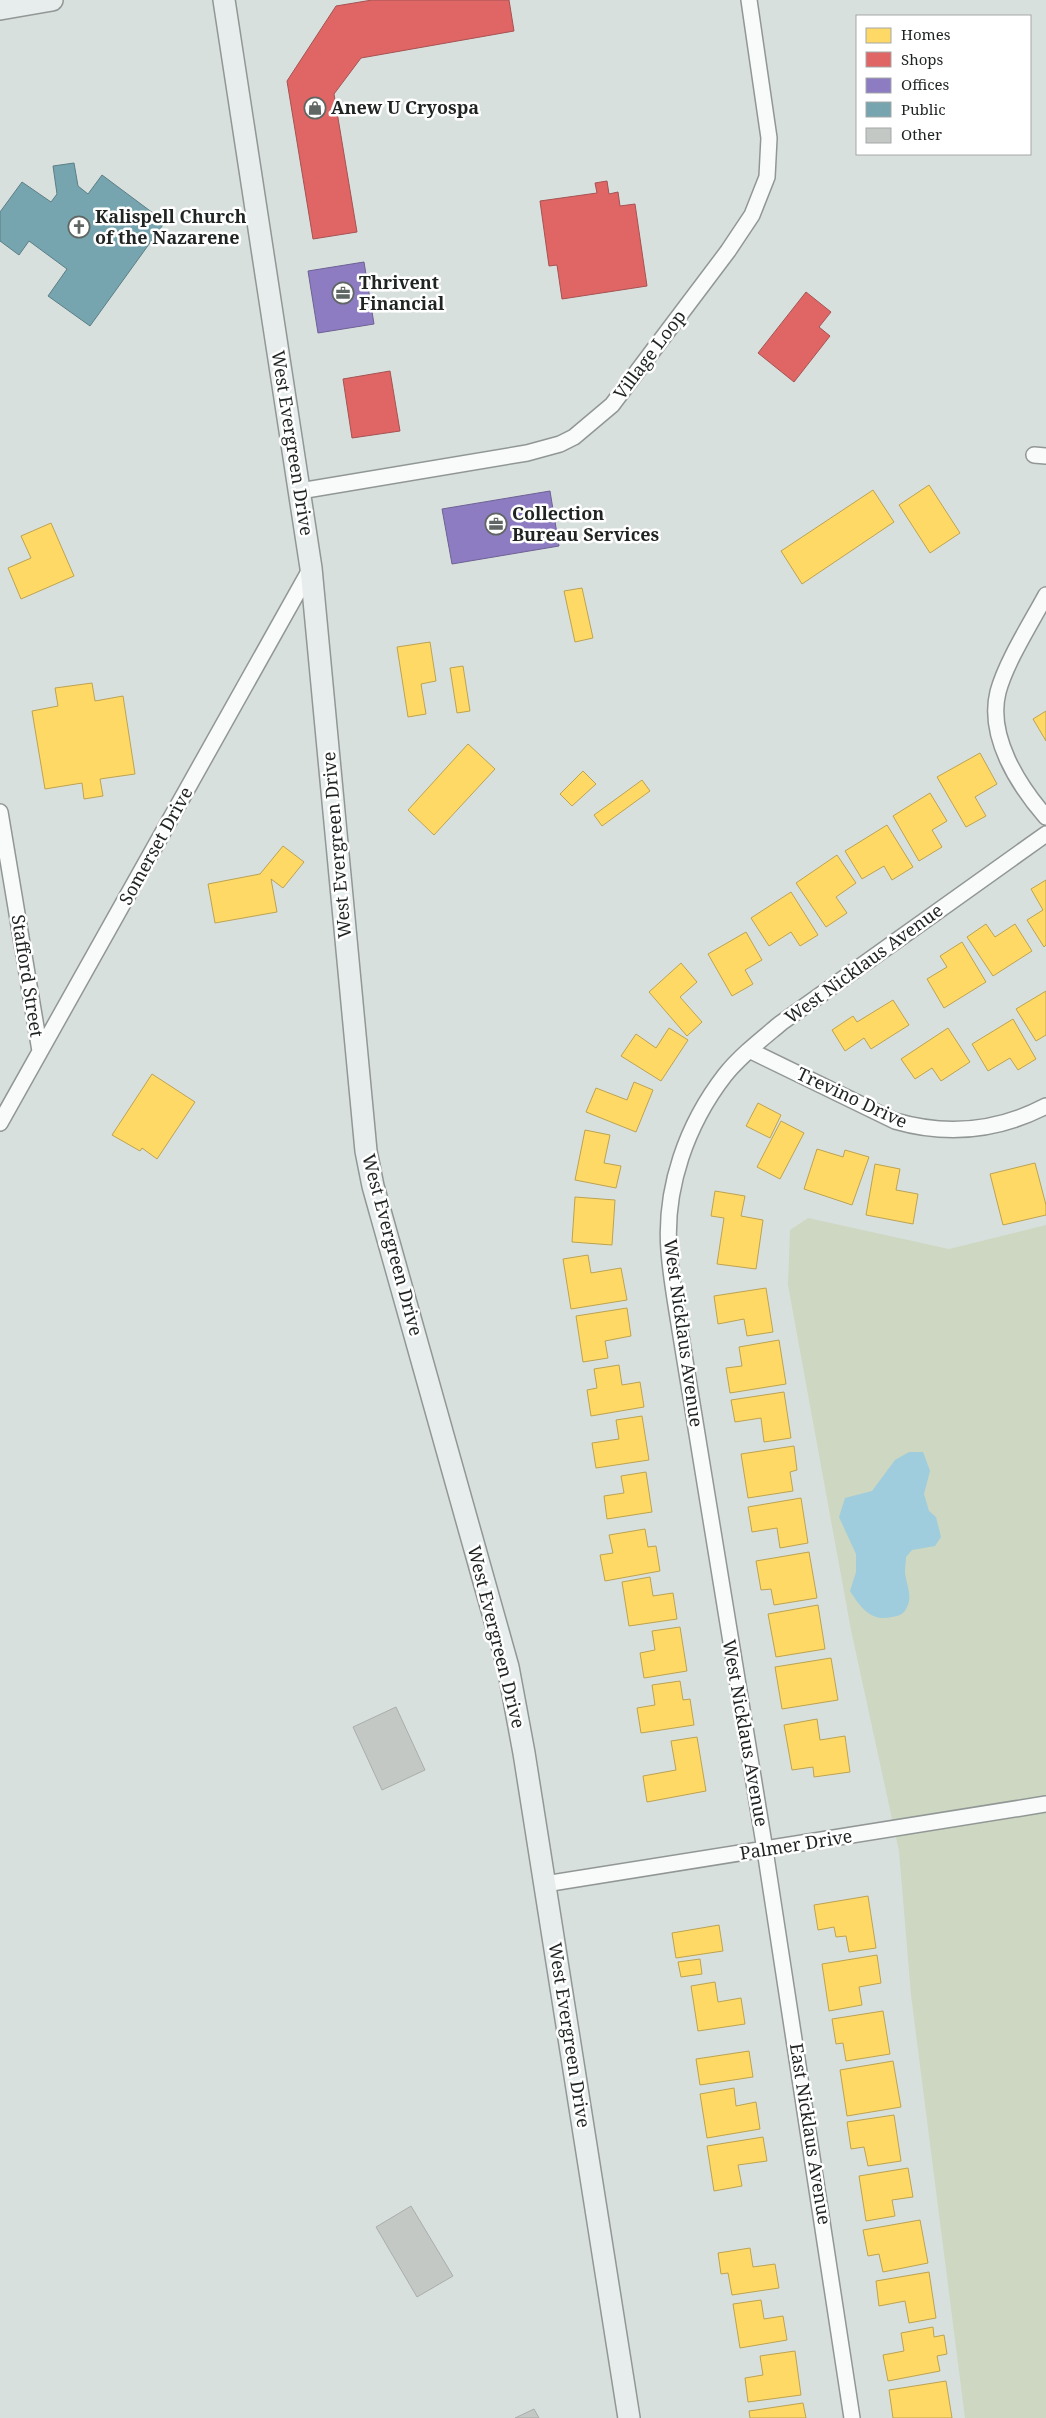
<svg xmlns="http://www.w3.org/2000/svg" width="1046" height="2418" font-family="'Noto Serif',serif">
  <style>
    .green { fill: #cdd7c2 }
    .water { fill: #9fcddd }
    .homes { fill: #ffd966; stroke: #bca352 }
    .shops { fill: #e06666; stroke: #a65252 }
    .offices { fill: #8e7cc3; stroke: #6d6293 }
    .public { fill: #76a5af; stroke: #5c7e85 }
    .building { fill: #c3c8c5; stroke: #a9aeab }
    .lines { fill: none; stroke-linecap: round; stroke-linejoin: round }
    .street-casing { stroke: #919795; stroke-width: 18 }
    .secondary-casing { stroke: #919795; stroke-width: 24 }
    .street { stroke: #f9fafa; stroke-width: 15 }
    .secondary { stroke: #e7eded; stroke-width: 21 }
    .labels { text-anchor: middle; stroke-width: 5; stroke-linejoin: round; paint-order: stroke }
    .poi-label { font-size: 18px; font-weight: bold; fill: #1f2422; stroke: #fff; text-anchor: start }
    .street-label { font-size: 18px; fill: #1f2422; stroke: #fff }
  </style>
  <rect width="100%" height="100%" fill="#d8e0dd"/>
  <path class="green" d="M808,1218l141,31 97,-24v1193h-81l-54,-423 -12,-144 -48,-221 -63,-345 2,-55z"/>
  <path class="water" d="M909,1452h14l7,19 -6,23 5,17 7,6 5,20 -6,9 -23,4 -6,7c0,5 -1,10 -1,15 1,12 8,24 2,35 -3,7 -8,9 -15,10 -21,5 -31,-9 -42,-26l6,-19v-18l-17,-37 6,-19 27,-7 23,-31z"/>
  <path class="homes" d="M929,485l31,48 -30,20 -31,-48z
    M873,490l21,32 -92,62 -21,-33z
    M51,523l23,53 -53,23 -13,-31 23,-10 -10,-22z
    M582,588l11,50 -18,4 -11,-51z
    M430,642l6,39 -15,3 5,30 -18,3 -11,-70z
    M463,666l7,45 -13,2 -7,-45z
    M92,683l3,18 28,-5 12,78 -35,5 3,17 -19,3 -2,-16 -37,6 -13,-78 26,-5 -3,-18z
    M1046,711v30l-13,-22z
    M468,744l27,25 -61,66 -26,-25z
    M980,753l17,31 -22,13 11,19 -20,11 -29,-50z
    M583,771l13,13 -24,22 -12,-12z
    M642,780l8,11 -48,35 -8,-11z
    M930,793l17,28 -15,9 10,17 -23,14 -26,-45z
    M887,825l26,42 -21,13 -8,-14 -22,13 -17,-28z
    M283,846l21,16 -21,26 -12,-9 6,33 -62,11 -7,-39 52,-10z
    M837,855l19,28 -20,14 11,16 -21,14 -30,-44z
    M1046,880v65l-2,2 -17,-27 16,-10 -12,-21z
    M791,892l27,43 -18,11 -9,-14 -22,14 -18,-28z
    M986,924l9,13 20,-13 17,27 -39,25 -26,-39z
    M746,932l16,28 -17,10 8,14 -21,12 -24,-42z
    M962,942l24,40 -42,26 -17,-29 20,-12 -7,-11z
    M681,963l16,19 -17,15 22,25 -15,14 -38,-44z
    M1046,991v44l-10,6 -20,-32z
    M893,1000l16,25 -38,24 -7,-11 -19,13 -13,-21 21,-14 4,6z
    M1013,1019l23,40 -18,11 -8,-12 -22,13 -16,-27z
    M669,1028l19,12 -27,41 -40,-25 15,-22 20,14z
    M948,1028l22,34 -29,19 -9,-13 -17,11 -14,-20z
    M152,1074l43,28 -38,57 -15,-11 -2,3 -28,-16z
    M634,1082l19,8 -17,42 -50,-20 10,-24 31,12z
    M758,1103l23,12 -11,23 -24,-12z
    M781,1121l23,12 -24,46 -23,-12z
    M585,1130l25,5 -6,28 17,3 -5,22 -41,-8z
    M817,1149l26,8 2,-7 24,7 -17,48 -48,-16z
    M1035,1163l11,42v10l-43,10 -13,-51z
    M875,1164l25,5 -4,21 22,4 -5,30 -47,-9z
    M715,1191l30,5 -4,20 22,4 -7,49 -39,-5 7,-46 -13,-2z
    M575,1197l40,3 -3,45 -40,-3z
    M588,1255l3,18 30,-5 6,32 -56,9 -8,-50z
    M766,1288l7,44 -26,4 -3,-17 -26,5 -4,-28z
    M627,1308l4,28 -26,5 3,17 -25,4 -7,-46z
    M779,1340l7,44 -56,9 -4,-25 16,-2 -3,-19z
    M619,1365l3,20 18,-3 4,25 -53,9 -4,-26 10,-2 -3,-19z
    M784,1392l7,46 -27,4 -3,-24 -26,4 -4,-22z
    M642,1416l7,44 -53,8 -4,-25 27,-4 -3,-19z
    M794,1446l3,24 -7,2 3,19 -45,7 -7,-44z
    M646,1472l6,40 -45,7 -3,-23 20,-3 -3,-17z
    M801,1498l7,45 -28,5 -3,-20 -25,4 -4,-25z
    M645,1529l3,18 8,-1 4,25 -55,10 -5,-26 13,-2 -4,-18z
    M809,1552l8,46 -43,7 -3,-16 -10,1 -5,-29z
    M650,1577l3,19 20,-3 4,26 -48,7 -7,-44z
    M818,1605l7,44 -49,8 -8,-43z
    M680,1627l7,44 -43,7 -4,-25 15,-3 -3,-19z
    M831,1658l7,42 -56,9 -7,-42z
    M680,1681l3,19 7,-1 4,26 -53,8 -4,-25 18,-3 -3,-20z
    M817,1719l3,21 25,-4 5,36 -36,5 -1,-10 -21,3 -8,-45z
    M697,1737l9,54 -59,11 -4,-26 33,-6 -5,-29z
    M868,1896l8,52 -27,4 -3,-16 -10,1 -2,-10 -16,3 -4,-25z
    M719,1925l4,26 -47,7 -4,-25z
    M877,1955l4,28 -22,4 3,18 -33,6 -7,-47z
    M700,1959l2,15 -21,3 -3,-15z
    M715,1982l3,20 23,-4 4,26 -47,7 -7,-45z
    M883,2011l7,43 -44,7 -3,-18 -7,1 -4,-25z
    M749,2051l4,26 -53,8 -4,-26z
    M893,2061l8,46 -54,9 -7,-46z
    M734,2088l2,18 20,-4 4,27 -53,9 -7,-44z
    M894,2115l7,46 -33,5 -4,-19 -13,2 -4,-27z
    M763,2137l4,24 -29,4 4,21 -28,5 -7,-45z
    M908,2168l5,29 -21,3 3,16 -29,5 -7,-45z
    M920,2220l8,43 -45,9 -4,-18 -11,2 -5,-26z
    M750,2248l3,19 22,-3 4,24 -47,7 -4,-22 -7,1 -3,-21z
    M929,2272l7,46 -27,5 -4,-22 -26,5 -3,-25z
    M761,2300l3,19 19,-3 4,24 -47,8 -7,-44z
    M933,2327l1,10 10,-2 3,19 -10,2 3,15 -52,10 -5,-26 21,-4 -3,-18z
    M795,2351l6,44 -53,7 -3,-24 18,-3 -3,-19z
    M946,2381l6,37h-59l-4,-28z
    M803,2403l3,15h-56l-1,-7z"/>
  <path class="shops" d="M372,0h137l5,31 -153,27 -27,36 23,138 -44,7 -26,-158 49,-75z
    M607,181l2,13 9,-2 2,14 15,-2 12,82 -85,13 -5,-34 -8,1 -9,-65 57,-8 -2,-10z
    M806,292l25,20 -12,15 11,9 -36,46 -36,-29z
    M390,371l10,60 -48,7 -9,-59z"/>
  <path class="offices" d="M364,262l10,62 -56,9 -10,-62z
    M550,491l9,55 -107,18 -10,-55z"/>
  <path class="public" d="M74,163l4,23 10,8 14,-19 63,47 -75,104 -42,-30 19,-27 -38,-28 -10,14 -19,-14v-29l22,-30 29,20 6,-8 -4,-28z"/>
  <path class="building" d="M396,1707l29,63 -43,20 -29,-63z
    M411,2206l42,70 -36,21 -41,-70z
    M534,2409l5,9h-24z"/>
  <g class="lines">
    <g class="street-casing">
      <path id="street" d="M1034,455l12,1
        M300,491l227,-38 33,-9 14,-7 38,-32 116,-154 24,-36 15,-38 2,-39 -20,-138
        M1046,595c-15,28 -40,67 -48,97 -11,44 20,93 48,125
        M0,812l40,239
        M749,1050l146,71c52,15 103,10 151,-15
        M0,1123l311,-555
        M545,1884l501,-80
        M852,2418l-87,-568 -85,-520c-4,-26 -9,-52 -11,-79 -5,-63 18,-127 56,-176 16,-20 37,-36 56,-52l265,-189"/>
    </g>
    <g class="secondary-casing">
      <path id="secondary" d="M224,0l87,568 55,583 7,35 135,481 16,86 105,665
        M0,9l52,-9"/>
    </g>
    <use href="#street" class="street"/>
    <use href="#secondary" class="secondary"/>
  </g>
  <defs>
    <g id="shop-ring" transform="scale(1.125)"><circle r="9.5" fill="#fff" stroke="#606663" stroke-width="1.5"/><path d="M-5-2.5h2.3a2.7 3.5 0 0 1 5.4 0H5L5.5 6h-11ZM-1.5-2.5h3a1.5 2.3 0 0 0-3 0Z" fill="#606663"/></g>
    <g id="church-ring" transform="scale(1.125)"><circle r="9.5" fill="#fff" stroke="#606663" stroke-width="1.5"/><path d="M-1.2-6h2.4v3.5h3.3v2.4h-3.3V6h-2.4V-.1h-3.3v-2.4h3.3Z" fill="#606663"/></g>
    <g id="office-ring" transform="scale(1.125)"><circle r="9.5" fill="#fff" stroke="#606663" stroke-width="1.5"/><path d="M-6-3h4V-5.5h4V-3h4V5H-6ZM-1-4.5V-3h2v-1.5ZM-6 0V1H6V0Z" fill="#606663"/></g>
  </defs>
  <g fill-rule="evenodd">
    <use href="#shop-ring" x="315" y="108"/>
    <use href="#church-ring" x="79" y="227"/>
    <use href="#office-ring" x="343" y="293"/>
    <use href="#office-ring" x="496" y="524"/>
  </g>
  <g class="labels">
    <g class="poi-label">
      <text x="331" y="114">Anew U Cryospa</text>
      <text x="95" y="223">Kalispell Church<tspan x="95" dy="21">of the Nazarene</tspan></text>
      <text x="359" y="289">Thrivent<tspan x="359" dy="21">Financial</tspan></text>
      <text x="512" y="520">Collection<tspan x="512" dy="21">Bureau Services</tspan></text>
    </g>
    <g class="street-label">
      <text transform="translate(650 355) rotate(-53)" y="6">Village Loop</text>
      <text transform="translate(292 443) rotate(81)" y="6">West Evergreen Drive</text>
      <text transform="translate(337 845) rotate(-95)" y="6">West Evergreen Drive</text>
      <text transform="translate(156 846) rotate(-61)" y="6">Somerset Drive</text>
      <text transform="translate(864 964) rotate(-36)" y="6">West Nicklaus Avenue</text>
      <text transform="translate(27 976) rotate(81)" y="6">Stafford Street</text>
      <text transform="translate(852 1098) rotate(25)" y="6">Trevino Drive</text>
      <text transform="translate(392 1245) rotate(75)" y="6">West Evergreen Drive</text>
      <text transform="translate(683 1333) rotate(82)" y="6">West Nicklaus Avenue</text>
      <text transform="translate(496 1637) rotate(76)" y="6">West Evergreen Drive</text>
      <text transform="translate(745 1733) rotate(80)" y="6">West Nicklaus Avenue</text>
      <text transform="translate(796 1845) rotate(-9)" y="6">Palmer Drive</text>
      <text transform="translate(569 2035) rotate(81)" y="6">West Evergreen Drive</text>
      <text transform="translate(810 2134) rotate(81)" y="6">East Nicklaus Avenue</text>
    </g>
  </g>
  <rect x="856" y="15" width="175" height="140" fill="#ffffff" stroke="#a5a7a7"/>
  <rect x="866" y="28" width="25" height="15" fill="#ffd966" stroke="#a5a7a7"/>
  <text x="901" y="40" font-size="15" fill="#1f2422">Homes</text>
  <rect x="866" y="52" width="25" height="15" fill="#e06666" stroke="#a5a7a7"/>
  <text x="901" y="65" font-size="15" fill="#1f2422">Shops</text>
  <rect x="866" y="78" width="25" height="15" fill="#8e7cc3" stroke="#a5a7a7"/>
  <text x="901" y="90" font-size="15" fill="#1f2422">Offices</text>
  <rect x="866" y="102" width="25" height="15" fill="#76a5af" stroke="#a5a7a7"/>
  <text x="901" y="115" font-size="15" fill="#1f2422">Public</text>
  <rect x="866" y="128" width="25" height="15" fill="#c3c8c5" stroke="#a5a7a7"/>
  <text x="901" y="140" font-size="15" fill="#1f2422">Other</text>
</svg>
